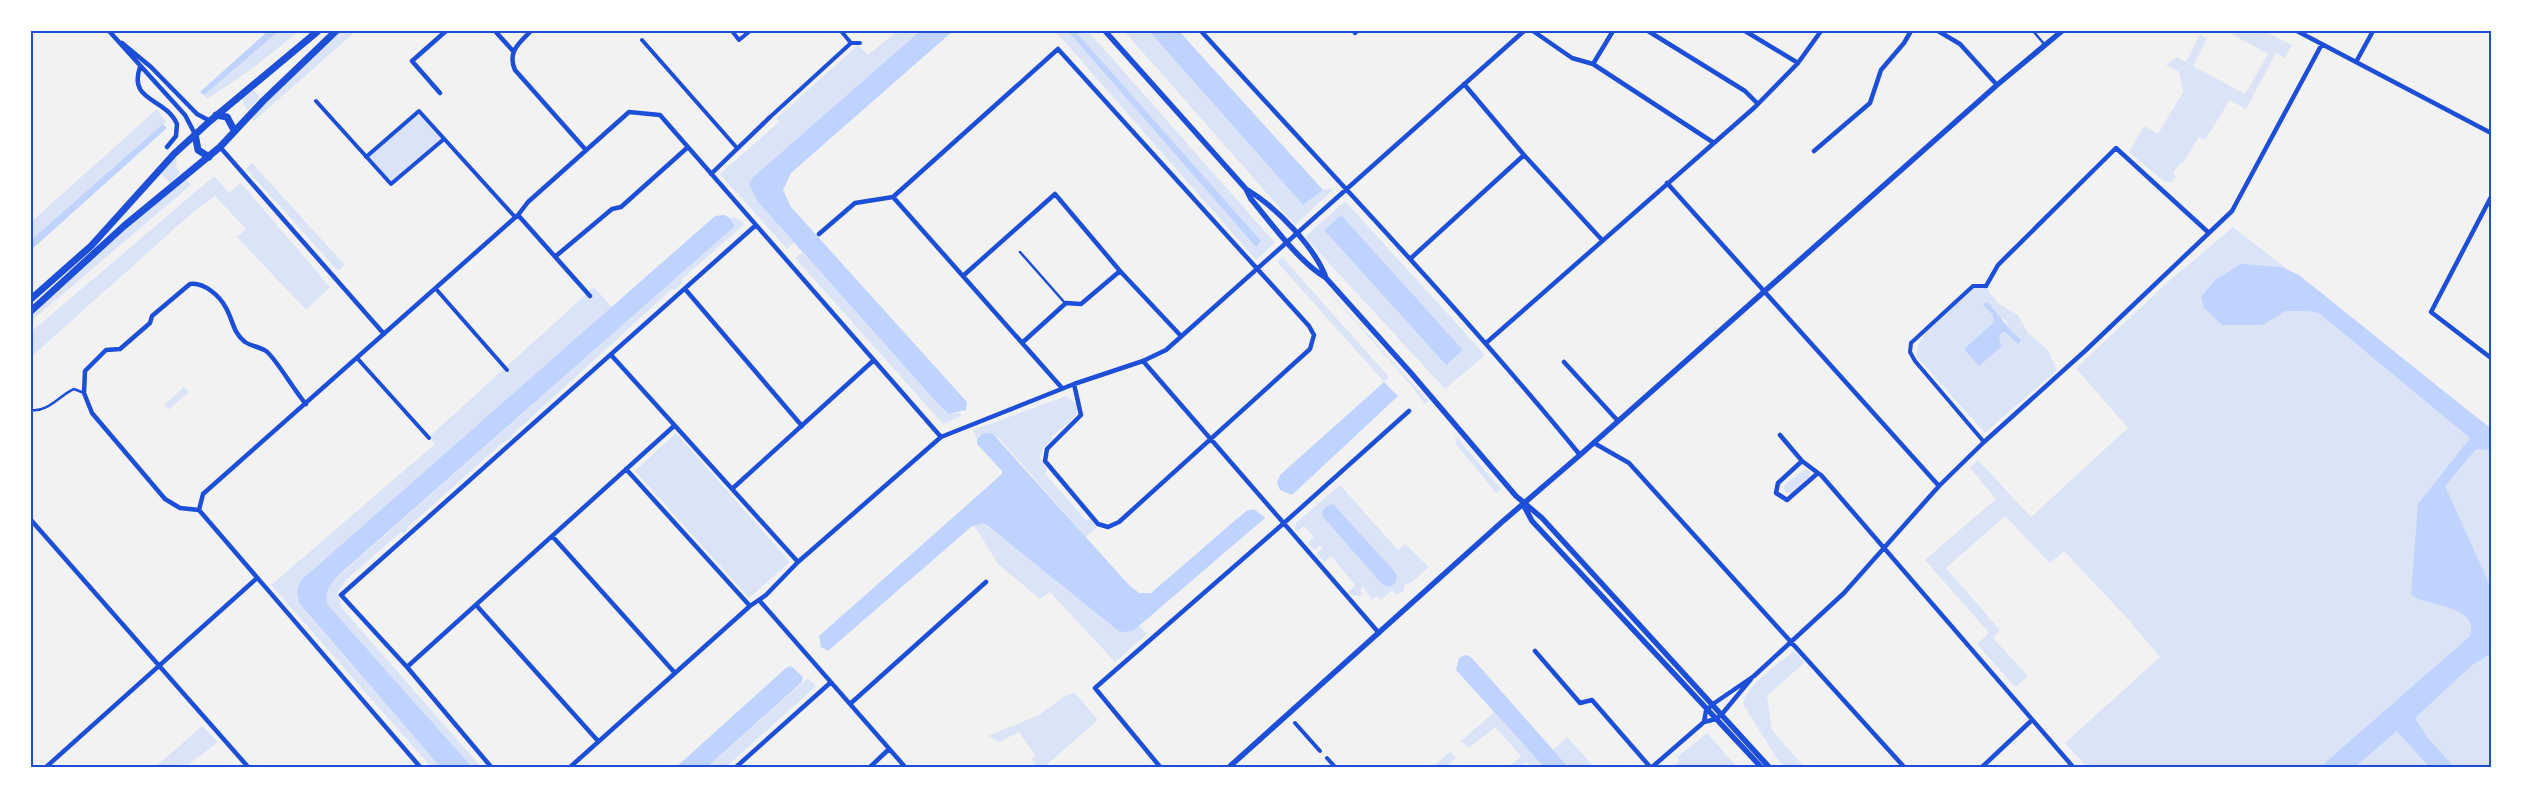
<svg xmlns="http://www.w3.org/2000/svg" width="2522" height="799" font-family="Roboto,sans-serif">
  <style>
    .green { fill: #dbe4f7; fill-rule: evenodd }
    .water { fill: #bfd3fe }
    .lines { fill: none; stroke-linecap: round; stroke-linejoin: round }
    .service { stroke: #1d4ed8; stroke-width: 2.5 }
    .pedestrian { stroke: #1d4ed8; stroke-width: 4 }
    .minor { stroke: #1d4ed8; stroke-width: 4.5 }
    .tertiary { stroke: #1d4ed8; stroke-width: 5.5 }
    .secondary { stroke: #1d4ed8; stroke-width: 7 }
    .neatline { fill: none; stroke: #1d4ed8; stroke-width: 2 }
  </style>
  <rect width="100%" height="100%" fill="#f2f2f2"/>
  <path class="green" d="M279,31h20l-50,40 -42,28 -3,-4z
    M338,31h18l-102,90 -4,-5z
    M897,31h23l-167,146 5,25 36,41 -7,6 -67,-75 59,-52 -2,-4 81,-73 10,10z
    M1055,31h33l187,212 -19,17z
    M1124,31h25l154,174 20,-15 12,-2 -40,37z
    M2226,31h39l27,14 -8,13 -8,-5 -30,56 -16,-9 -25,40 -6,-3 -16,26 -2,-1 -8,11 3,3 -4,6h-7l-36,-30 15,-26 14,8 25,-42 -4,-20 -13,-7 11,-8 9,5 14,-28 7,5 -14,27 52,28 23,-40z
    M253,90l7,7 -13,14 -5,-11z
    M157,109l9,13 -135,118v-18z
    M419,111l25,28 -53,45 -25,-27z
    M175,155l2,4 -1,9 4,5 -10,10 -10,-11z
    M252,163l93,102 -7,6 -92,-102z
    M214,176l15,17 12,-10 89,104 -24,23 -69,-73 9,-8 -31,-33 -23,17 -161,144v-25z
    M186,179l5,6 -160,136v-6l101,-92z
    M1345,201l140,154 -40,34 -140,-152zM1341,215l105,150 -122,-135z
    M735,217l10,7 -63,55v4l-7,6h-3l-160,146v2l-12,8 -93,83v3l-3,3 -3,-2 -54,47 -9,13 3,15 141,161h-9l-145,-163c-5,-14 4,-22 13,-31l394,-348 -5,-8z
    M2233,227l258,201v340h-53l-52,-57 -67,57h-231l-23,-25 95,-86 -34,-40 -62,-66 -14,12 -45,-47 -59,52 54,62 -7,8 35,38 -13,11 -38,-43 12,-11 -64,-73 71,-61 -26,-31 8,-8 53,57 97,-89 -52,-60 92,-86z
    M802,252l136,152 11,10 10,-1 3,3 -19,8 -148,-166z
    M1282,257l107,120 -5,5 -107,-120z
    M1302,261l126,140 -3,3 -15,-20z
    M1979,286l7,2 12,15 20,12 10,18 19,16 10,21 -72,63 -68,-76c-5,-21 37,-53 51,-67zM1992,314l13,6 13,24 -13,-12 -4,1 -2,6 -35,10 30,-27z
    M594,287l18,20 -312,274c-5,14 -2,20 6,31l135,156h-9l-161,-183 164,-141 -6,-7z
    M184,387l5,5 -21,18 -4,-5z
    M1066,396l11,8v10l-11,12 -1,-1 -14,12 2,2 -10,9 -3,9 7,13 -2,4 41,46h5l6,7 -11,10 -88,-100 -16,-3 -5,5 -4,-9z
    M676,433l114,129 -41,36 -114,-127z
    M1455,435l46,54 -5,4 -40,-49z
    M1805,469l5,2v5l-19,17 -6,-1 -1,-7z
    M1340,485l58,65 7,-6 24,23 -18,16 -6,1 -1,6 -7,5 -5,-5 -11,10 -4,-4 -5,4 -9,-13 -3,3 3,4 -3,2 -9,-1 -2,-3 6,-7 -24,-29 -7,6 -7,-9 6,-5 -3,-3 -6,5 -6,-7 6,-6 -10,-11 -6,5 -3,-1 1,-7z
    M982,523l151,108 6,-5 8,8 -32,28 -65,-70 -10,7 -42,-35 -24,-39z
    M1794,651l11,11 -38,34 5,34 33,38h-20l-9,-11 -33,-53c3,-19 37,-41 51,-53z
    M808,678l8,8 -91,82h-19z
    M1075,693l23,27 -55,48h-5l-7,-9 4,-4 -16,-23 -20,10 -11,-6 51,-21 27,-20z
    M1494,712l51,56h-12l-6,-6 -7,6h-13l14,-12 -26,-29 -26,21 -8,-7z
    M202,726l16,16 -34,26 -6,-4 -4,4h-20z
    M2397,731l33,37h-76z
    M1707,733l31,35h-67l8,-7 -2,-4z
    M1567,737l28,31h-26l-16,-18z
    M1450,751l6,7 -11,10h-13z"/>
  <path class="water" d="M268,31h11l-75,64 -4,-3z
    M920,31h33l-162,142 -8,17 8,17 176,195 -1,8 -17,4 -11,-10 -180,-202 -9,-18 4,-7z
    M1068,31h7l186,210 -5,6z
    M1149,31h30l144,159 -20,15z
    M163,124l4,4 -136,122v-10z
    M724,215l6,3 5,8 -394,347c-9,10 -18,18 -13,32l145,163h-32l-142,-165 -2,-12 3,-10 415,-365z
    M1341,215l122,135 -17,15 -122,-135z
    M2241,264l40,3 18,8 192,154v21l-15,-1 -31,37 46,102v65l-20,13 -56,52 12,19 28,31h-25l-33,-37 -43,37h-35l151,-132c10,-31 -42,-29 -59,-41l7,-91 52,-66 -151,-125 -11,-2h-22l-24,14h-40l-18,-17 -3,-11 14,-17z
    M1987,302c12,12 21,27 34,38l-3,4 -13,-12 -4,1 -2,6 3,7 -23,20 -15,-17 30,-27 -2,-8 -9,-9z
    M1384,382l14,14 -106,99 -12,-5 -3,-7 3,-8z
    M992,433l137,152 10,8h12l95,-82 8,-2 11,9 -132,113 -13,1 -132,-106 -6,-3 -11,4 -143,124 -7,-4 -2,-11 183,-162v-3l-25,-27v-5l5,-5z
    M1333,504l63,69c3,9 -4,16 -13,12l-60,-68 -1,-5 3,-5z
    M1465,655l6,2 98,111h-24l-89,-98 3,-12z
    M791,666l12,11 -2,6 -95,85h-31l111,-100z"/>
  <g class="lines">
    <path class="service" d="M2033,31l12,14
      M1020,252l45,51
      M31,410c16,3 29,-15 43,-21l10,4"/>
    <path class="pedestrian" d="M732,31l7,9 11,-9
      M841,31l10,12
      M642,40l95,108
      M316,101l75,83 53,-45
      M769,118l82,-75h9
      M366,157l53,-46 96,106
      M436,289l71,81
      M357,358l72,80
      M1984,442l-69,-81 -5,-9 1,-9 62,-57h13
      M1295,723l25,28
      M1327,758l9,10"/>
    <path class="minor" d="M109,31l76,84 10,19
      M495,31l18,20
      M531,31c-12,12 -24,21 -16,39l70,79
      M1201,31c128,141 259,277 379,424
      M1354,31l1,2 2,-2
      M1533,31l39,27 21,6 121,79
      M1648,31l97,60 13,13
      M1745,31l53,32
      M1938,31l22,13 37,41
      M2297,31l194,102
      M122,43l29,24 46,47 13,7
      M2356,62l17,-31
      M1593,64l20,-33
      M140,67c-12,35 25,30 37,57l-1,12 -9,11
      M1464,84l60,71 78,85
      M440,93l-28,-32 34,-30
      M220,147l164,187
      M1814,151l56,-48 11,-33 23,-27 7,-12
      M711,174l58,-56
      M1667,183l272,303
      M2491,197l-60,115 60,46
      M518,215l72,81
      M819,234l36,-31 38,-6
      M556,256l56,-47 9,-2 67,-60
      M1410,259l114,-104
      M964,275l91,-81 65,77 61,65
      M1986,286l12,-21 118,-117 93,85
      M685,289l117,137
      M1023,342l43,-39 15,1 39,-33
      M1486,343l269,-236 43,-44 23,-32
      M612,356l186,206
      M1143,361l236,272
      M1564,362l54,59
      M1062,388l-169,-191 165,-148 251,277 5,9 -4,14 -191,173 -11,5 -10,-3 -53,-63 2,-12 34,-34 -7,-31
      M1780,435l22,26 -24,22 -2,10 11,7 31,-27 3,2 253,293
      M1594,443l35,20 276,305
      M1802,461l16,12
      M626,469l124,137
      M732,489l142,-129
      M199,510l4,-16 315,-279 10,-13 101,-90 31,3 281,322
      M199,510l-19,-2 -15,-9 -73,-86 -8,-20 1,-22 21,-21 14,-1 30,-26 2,-7 38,-32c14,-2 30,12 36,24 7,12 7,25 19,34 6,4 15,5 21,9 9,6 29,41 40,53
      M199,510l222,258
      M31,520l218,248
      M553,537l122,136
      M759,600l147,168
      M477,606l121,135
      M1535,651l45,52 12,-3 59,68
      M407,667l267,-241
      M850,704l136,-122
      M1704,722l2,-11 7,-7 41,-28 90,-83 95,-107 45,-44 102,-92 146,-139 90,-167
      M45,768l211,-189
      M492,768l-85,-101 -66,-72 415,-370
      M569,768l181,-162 16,-11 32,-33 143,-125 133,-53 69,-23 23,-11 358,-319
      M735,768l95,-85
      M869,768l20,-19
      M1161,768l-66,-80 189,-165 125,-112
      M1651,768l53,-46 12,-3 6,-5 29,-35
      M1981,768l51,-48"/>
    <path class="tertiary" d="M1105,31l141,158 5,10c21,25 47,62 75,79l85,95 105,123 26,22 228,250
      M1246,189c29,17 69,58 80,89
      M1524,506l8,15 230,247
      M1228,768l274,-246 78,-67 417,-370 65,-54"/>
    <path class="secondary" d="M216,115l11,2 7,13
      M195,134l3,16 11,7
      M31,299l60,-53 83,-92 36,-33 108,-90
      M31,311l93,-85 96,-79 43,-46 73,-70"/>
  </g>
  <rect width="2522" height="799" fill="none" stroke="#ffffff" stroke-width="65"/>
  <rect x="32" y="32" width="2458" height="734" class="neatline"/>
</svg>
